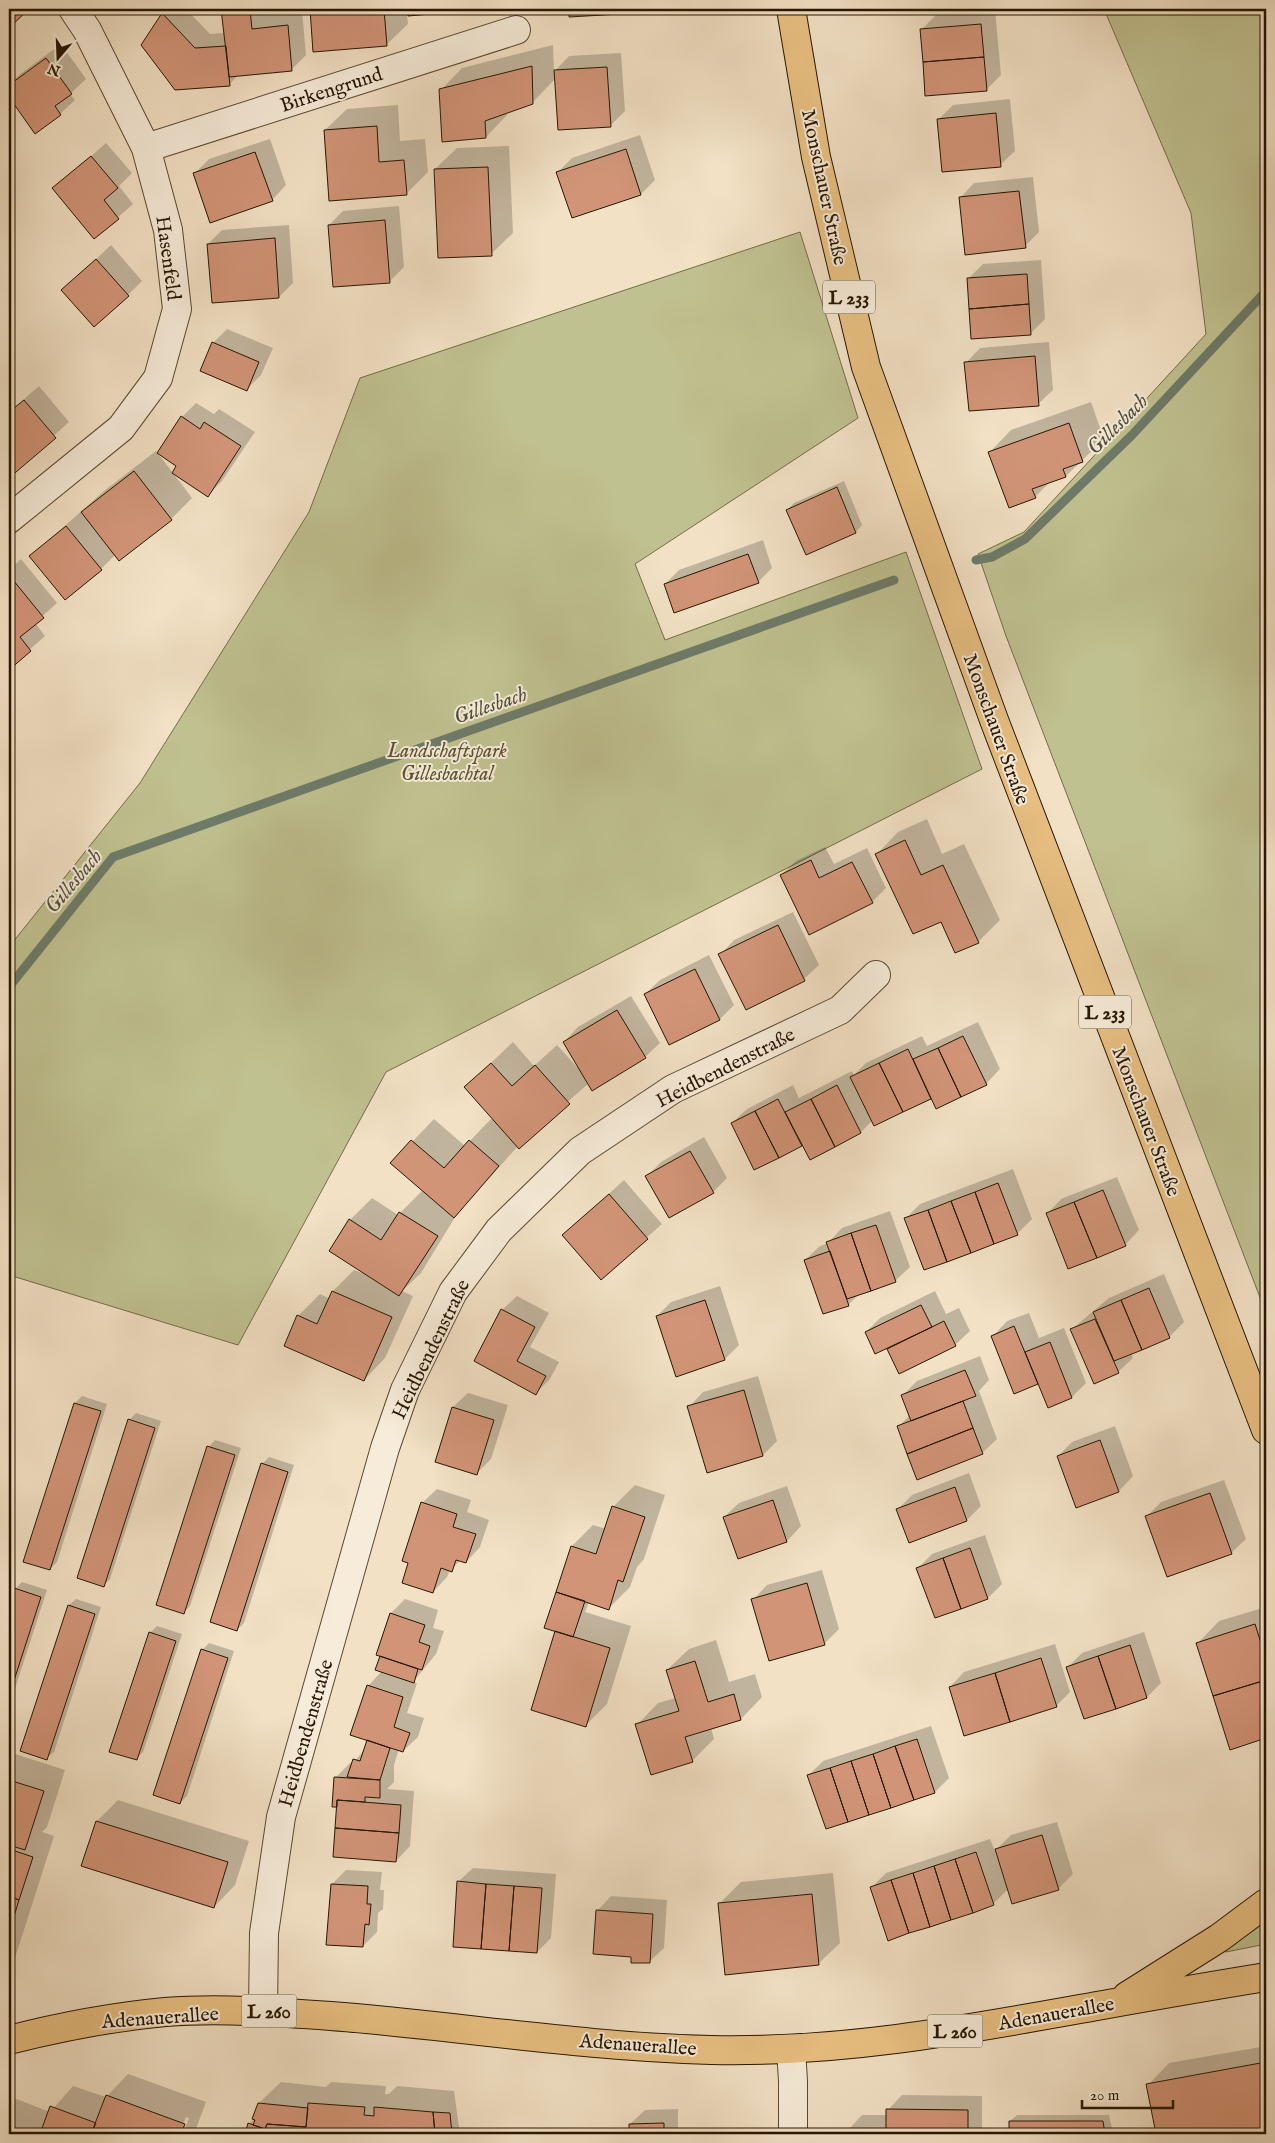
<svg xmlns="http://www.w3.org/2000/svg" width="1275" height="2143" font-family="'IM FELL English',serif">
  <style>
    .green { fill: #c0c190; stroke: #746c48 }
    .shadow { fill: #0003 }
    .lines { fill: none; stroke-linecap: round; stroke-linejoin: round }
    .stream { stroke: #6d7b69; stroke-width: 9 }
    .building { fill: #d19477; stroke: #271600 }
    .minor-casing { stroke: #5a4931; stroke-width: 30 }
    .major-casing { stroke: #271600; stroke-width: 30 }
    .minor { stroke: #f7ecd9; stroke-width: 28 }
    .major { stroke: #e9c082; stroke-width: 28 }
    .labels { text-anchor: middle; stroke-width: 4; stroke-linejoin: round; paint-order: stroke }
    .shield { fill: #f7ecd9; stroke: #655641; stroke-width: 1 }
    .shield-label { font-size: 19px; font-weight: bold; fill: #271600 }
    .street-label { font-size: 20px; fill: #271600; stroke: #f7ecd9 }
    .park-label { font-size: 20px; font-style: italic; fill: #5d5232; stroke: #f7ecd9 }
    .water-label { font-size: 21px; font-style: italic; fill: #50513d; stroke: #f7ecd9 }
  </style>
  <rect width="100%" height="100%" fill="#f2e1c5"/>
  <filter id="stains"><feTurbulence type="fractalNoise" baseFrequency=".004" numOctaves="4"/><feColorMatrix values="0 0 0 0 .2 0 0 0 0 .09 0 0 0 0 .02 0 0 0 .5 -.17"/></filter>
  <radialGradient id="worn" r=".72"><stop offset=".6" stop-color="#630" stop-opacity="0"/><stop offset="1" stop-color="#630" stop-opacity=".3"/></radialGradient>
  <path class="green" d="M1104,9h162v1304l-260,-677 -28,-82 46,-22 182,-198 -15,-121z
    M800,232l58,186 -223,146 30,76 241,-88 76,217 -596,303 -148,273 -229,-70v-328l131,-164 169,-271 51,-134z
    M1266,1919v25l-40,8 -3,-2z"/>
  <path class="shadow" d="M9,9h18l-18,18z
    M168,9h18l24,25 15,-1 -2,-24h43v6l36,-4 4,44 -14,14 -53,5 -10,11 -86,-40z
    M311,9h164l-68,6 1,9 -22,21 -72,5z
    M570,9h69l-3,3 -66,4z
    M995,10l6,65 -15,15 -65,-60 15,-15z
    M61,44l25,35 -16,15 5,6 -15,14 -25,18 -26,-37v-10l10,-10z
    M553,45l1,27 15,-16 52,-3 4,58 -15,15 -55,-47 -23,24 -25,9v3l-21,22 -45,-47 21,-22z
    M1010,99l5,52 -15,14 -61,-46 14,-14z
    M398,105l2,36 25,-2 3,33 -22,22 -81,-64 22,-21z
    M640,135l15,45 -14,14 -84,-21 15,-15z
    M270,139l16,46 -14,15 -78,-26 15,-15z
    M106,143l26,30 -13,13 14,18 -38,34 -41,-49z
    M509,146l4,87 -22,21 -56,-85 22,-21z
    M1033,177l6,55 -14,14 -65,-48 14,-15z
    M399,206l5,61 -14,14 -61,-56 14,-14z
    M289,225l4,58 -14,14 -71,-53 14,-14z
    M111,245l31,36 -14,14 -65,-5z
    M1041,260l4,59 -15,15 -62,-55 15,-15z
    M227,329l46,19 -12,27 -14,14 -34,-46z
    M1049,342l4,48 -15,14 -72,-41 14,-15z
    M39,386l30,36 -60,54v-64z
    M1091,402l13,37 -38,37 -14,4 -17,17 -45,-45 21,-22z
    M196,403l18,11 5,-5 36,23 -33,49 -14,14 -35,-22 19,25 -21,21 -56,36 -14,14 -70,-13 73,-65 52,-40 17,22 5,-7 4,-49z
    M844,481l18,44 -6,7 -50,21 -19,-43 7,-7z
    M763,540l9,28 -14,14 -93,2 14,-14z
    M21,559l36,44 -22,20 10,13 -36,32v-98z
    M927,819l15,35 22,-10 36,76 -22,22 -37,-22 -64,-66 21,-22z
    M825,847l9,17 33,-16 19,40 -14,14 -91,-27 15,-14z
    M793,912l26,53 -15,14 -58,29 -26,-53 14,-15z
    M709,955l25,50 -14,14 -75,-25 15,-14z
    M631,996l29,47 -15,14 -56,26 -71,63 -61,68 -36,59 -19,18 11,5 -28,62 -21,22 -66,-64 22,-22 10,5 3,-8 21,-21 13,5 -17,-55 22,-22 26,17 25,-25 -31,-27 42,-44 31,27 26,-27 6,2 -31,-34 47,-45 21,24 23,-21 21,23 -14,-26 14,-15z
    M978,1022l22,47 -14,15 -54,13 -58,27 -1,-4 -12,12 -51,26 -7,-14 -48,24 -23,-45 15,-14 46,-24 6,13 53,-27 2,4 12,-12 56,-27 5,10z
    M704,1137l23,41 -14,14 -66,-16 14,-14z
    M1013,1169l19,50 -15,15 -112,-15 15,-15z
    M1117,1177l22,53 -14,15 -78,-31 14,-15z
    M624,1180l38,44 -61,54 -38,-43z
    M890,1211l20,56 -15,14 -36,13 -11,11 -43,-45 15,-14 8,-3 14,-15z
    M1164,1274l20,48 -15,15 -38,16 2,5 -15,14 -46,-43 37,-31z
    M720,1286l19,59 -14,14 -68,-43 14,-14z
    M935,1291l11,23 13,-6 11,23 -15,14 -55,27 -12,-25 -22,-15 14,-14z
    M517,1296l32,17 -19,34 29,15 -9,17 -14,14 -61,-33 27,-50z
    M1029,1313l10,25 25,-10 22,55 -14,14 -33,-14 -24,9 -22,-56 14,-15z
    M980,1356l9,24 -10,11 18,48 -15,14 -84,-26 12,-12 -7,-20 14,-14z
    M758,1376l19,65 -14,14 -55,17 -19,-65 14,-15z
    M468,1393l40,12 -17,54 -14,14 -40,-12 16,-54z
    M82,1396l25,8 -50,158 -7,7 -25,-8 50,-158z
    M136,1413l25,8 -51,158 -7,7 26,-166z
    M1115,1426l18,50 -14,15 -43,15 -18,-50 14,-14z
    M215,1440l26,8 -51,158 -7,7 26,-166z
    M269,1457l25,8 -50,158 -7,7 25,-166z
    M969,1473l12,33 -14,14 -57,21 -12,-32 14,-14z
    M1224,1480l22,59 -15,14 -84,-37 14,-14z
    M635,1485l30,10 -21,64 -7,8 -7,20 -21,21 -20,-6 -4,10 46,14 -24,78 -22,22 -29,-96 16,-84 21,-21 13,4 7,-22z
    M787,1486l14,40 -14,15 -63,-24 15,-14z
    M437,1489l34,11 -4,12 22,8 -9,27 -14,15 -5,-2 -11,10 -3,7 -14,15 -11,-89z
    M985,1535l17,49 -14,14 -70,-30 14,-14z
    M822,1570l17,59 -15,15 -71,-44 14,-15z
    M22,1582l25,8 -38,117v-100l6,-18z
    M76,1599l25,8 -47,145 -7,6 22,-153z
    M405,1599l33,11 -5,18 11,3 -8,23 -23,28 4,1 -10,30 17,5 -6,19 -15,14 -4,-2 -5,16v17l-7,7 27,2 -4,55 -14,15 -58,-55h-5l3,-29 14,-14h3l12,-14 3,-10v-53l14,-15 9,-58z
    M1266,1607v130l-35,11 -33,-105 21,-22z
    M157,1626l25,8 -39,118 -7,7 14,-126z
    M1144,1632l17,51 -14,14 -79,-30 14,-14z
    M716,1640l13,42 26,-8 7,23 -21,22 -30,9 3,11 -22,22 -55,-36 21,-22 18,-5 -9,-28 22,-21z
    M209,1643l25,8 -47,145 -7,7 22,-153z
    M1055,1644l15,48 -14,14 -106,-19 14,-15z
    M931,1726l18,52 -14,14 -126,-17 14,-14z
    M9,1752l56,18 -18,57 -5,5 12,4 -39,122 -6,6z
    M118,1800l131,41 -14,44 -21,22 -131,-42 14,-44z
    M1057,1822l16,52 -15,15h-50l-15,15 -122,-16 15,-15 104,-34 5,12 16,-16z
    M473,1868l83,6 -5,64 -14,14 -79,-70z
    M346,1870l36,2 -2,18h4l-1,19 -5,4 -1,19 -14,14 -31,-62z
    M833,1873l7,70 -22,21 -99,-60 22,-22z
    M611,1896l56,4 -3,48 -15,14 -16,-6 -36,-45z
    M1266,2046v88h-109l-9,-49 21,-22z
    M128,2074l78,28 -12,32h-11l6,-16 -3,-1 -6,17h-171v-31l5,-5 36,14 23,-26 33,11z
    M281,2082l45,5 5,-5 55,4 -1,8h4l8,-8 57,5 6,43h-214l3,-10 6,-6 4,-15z
    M902,2095l80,1v38h-134v-4l14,-15h26v-5z
    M678,2109v25h-51l4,-3 -1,-7 15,-14z
    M1017,2115h92l4,19h-103v-13z
    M699,2131h37v3h-40z"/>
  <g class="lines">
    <path class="stream" d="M976,560l16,-3 33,-18 107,-104 134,-144
      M9,987l104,-130 781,-277"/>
  </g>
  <path class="building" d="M9,9l19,1 -19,18z
    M221,9h29l2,20 36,-4 4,46 -63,6z
    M310,9h74l3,37 -74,6z
    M407,9h67l1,1 -67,6z
    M569,9h67l1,4 -68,4z
    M162,13l33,35 31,-2 4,40 -55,4 -34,-45z
    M981,24l3,33 -61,5 -3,-33z
    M984,57l3,34 -62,5 -2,-34z
    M46,58l26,36 -17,12 6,9 -26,19 -26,-37v-12z
    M532,66l1,38 -48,17 1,17 -44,4 -3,-53z
    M607,67l4,60 -53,3 -4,-60z
    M996,113l5,54 -59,5 -5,-53z
    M377,126l2,36 25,-2 3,35 -78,6 -5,-71z
    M626,149l15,46 -69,23 -16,-46z
    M255,152l18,49 -63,22 -17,-50z
    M91,156l27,32 -14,12 15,19 -25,20 -42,-51z
    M488,167l4,89 -54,2 -4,-89z
    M1019,191l7,57 -61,7 -6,-58z
    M385,220l5,63 -57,4 -5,-62z
    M275,238l4,60 -67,5 -5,-59z
    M96,259l33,37 -35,31 -33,-37z
    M1027,274l2,30 -60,5 -2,-31z
    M1029,304l2,31 -60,4 -2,-30z
    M212,342l47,20 -12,29 -47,-20z
    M1035,356l4,50 -70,5 -5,-49z
    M24,400l32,38 -47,40v-66z
    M181,416l19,13 4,-7 37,24 -33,51 -36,-24 4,-7 -19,-13z
    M1069,423l14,39 -20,7 3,8 -34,12 4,9 -27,10 -21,-56z
    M134,471l38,49 -53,41 -38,-49z
    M837,487l19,46 -50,22 -20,-45z
    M66,526l36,44 -37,30 -36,-44z
    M748,554l11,29 -85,30 -10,-29z
    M9,575l35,43 -24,19 11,14 -22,19z
    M905,840l16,35 22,-10 36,78 -24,10 -14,-31 -28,12 -38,-80z
    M811,860l8,18 33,-16 21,41 -64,32 -29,-60z
    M778,925l27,56 -59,29 -28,-56z
    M695,969l25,51 -51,25 -25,-51z
    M617,1010l29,48 -54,33 -29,-49z
    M963,1036l24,49 -26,12 -23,-49z
    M938,1048l23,49 -25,12 -23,-50z
    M908,1049l23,50 -28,13 -24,-49z
    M491,1063l21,23 23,-21 35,39 -51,45 -55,-62z
    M879,1063l24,49 -29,14 -24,-49z
    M837,1085l24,48 -26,14 -24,-48z
    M778,1099l24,47 -23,12 -24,-47z
    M811,1099l24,48 -25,13 -25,-48z
    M755,1111l24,47 -25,12 -23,-47z
    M411,1140l33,28 25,-28 30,26 -45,52 -64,-55z
    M690,1151l24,42 -45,25 -24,-42z
    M998,1183l20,52 -24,9 -19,-52z
    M1103,1190l23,56 -29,12 -23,-56z
    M975,1192l19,52 -23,9 -20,-52z
    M609,1194l39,45 -47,41 -39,-45z
    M951,1201l20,52 -24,9 -19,-52z
    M1074,1202l23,56 -29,11 -22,-56z
    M928,1210l19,52 -23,8 -20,-52z
    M399,1212l39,24 -39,60 -70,-45 20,-32 32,21z
    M876,1225l20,57 -25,9 -20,-58z
    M851,1233l20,58 -24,8 -21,-57z
    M830,1251l19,55 -26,8 -19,-54z
    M1149,1288l21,50 -28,12 -21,-50z
    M332,1291l60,26 -28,64 -80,-35 13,-31 20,9z
    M705,1300l20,60 -49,17 -20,-61z
    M1121,1300l21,50 -28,11 -21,-49z
    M921,1305l11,22 -57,27 -10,-22z
    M501,1309l34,18 -18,34 29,15 -10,19 -62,-34z
    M1095,1319l24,54 -25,11 -24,-55z
    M944,1321l12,25 -57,28 -12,-25z
    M1014,1326l24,58 -24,10 -23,-58z
    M1050,1342l22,56 -24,10 -23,-56z
    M965,1370l11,26 -65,25 -10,-26z
    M744,1390l19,66 -56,17 -20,-67z
    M963,1401l10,27 -66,26 -10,-28z
    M74,1403l27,8 -51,159 -27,-8z
    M452,1407l42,13 -17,55 -42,-13z
    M128,1419l27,9 -51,159 -27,-9z
    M973,1428l10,26 -66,26 -10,-26z
    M1100,1440l19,52 -43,16 -19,-52z
    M207,1446l28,9 -51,159 -28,-9z
    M261,1463l27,9 -51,159 -27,-9z
    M955,1487l12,34 -58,22 -13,-34z
    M1210,1493l22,61 -65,23 -22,-61z
    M773,1500l14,42 -49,17 -15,-42z
    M421,1502l36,12 -4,13 23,7 -10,29 -10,-3 -4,12 -11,-4 -8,25 -31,-10 6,-20 -6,-2z
    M612,1506l33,11 -22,65 -5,-2 -9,30 -53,-18 15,-46 25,8z
    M970,1548l18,51 -27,10 -18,-51z
    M943,1558l18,51 -26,9 -19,-50z
    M807,1583l18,62 -56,16 -18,-62z
    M14,1588l27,9 -32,99v-93z
    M556,1592l29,9 -12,36 -29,-9z
    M68,1605l27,9 -48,146 -27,-9z
    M390,1613l35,12 -6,17 11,4 -8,24 -46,-15z
    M1255,1624l11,35v21l-53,16 -17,-53z
    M555,1631l55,17 -24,79 -55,-17z
    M149,1632l27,9 -39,119 -28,-8z
    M1130,1645l17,53 -31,11 -18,-53z
    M201,1649l27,9 -48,146 -27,-9z
    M380,1656l38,13 -4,14 -39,-13z
    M1098,1656l18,53 -32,10 -18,-52z
    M1041,1658l16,49 -47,15 -15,-49z
    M695,1661l13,41 26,-8 7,26 -56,17 8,25 -42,13 -16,-51 44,-13 -13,-41z
    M995,1673l15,49 -46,14 -15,-49z
    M1266,1680v58l-36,12 -17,-54z
    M367,1685l36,12 -9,30 16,6 -7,19 -53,-17z
    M917,1739l18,54 -21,7 -19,-54z
    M367,1740l23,8 -10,32 -33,-3 6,-18 7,2z
    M895,1746l19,54 -23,8 -18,-54z
    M873,1754l18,54 -22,7 -18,-54z
    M851,1761l18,54 -21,7 -18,-54z
    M830,1768l18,54 -22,7 -19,-54z
    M334,1777l46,3v18l-15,-1v5l-28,-2v7h-5z
    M9,1780l35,11 -19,59 -16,-5z
    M337,1800l64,5 -2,28 -64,-5z
    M96,1821l132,41 -14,46 -133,-42z
    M335,1828l64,5 -3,29 -63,-5z
    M1042,1835l17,55 -47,14 -17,-55z
    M9,1849l24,8 -14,43 -10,-4z
    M976,1852l18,53 -21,8 -18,-54z
    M955,1859l18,54 -22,7 -17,-54z
    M934,1866l17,54 -21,7 -17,-54z
    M913,1873l17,54 -21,6 -18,-53z
    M891,1880l18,53 -21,8 -18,-54z
    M457,1881l29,3 -5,65 -28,-2z
    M331,1884l37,2 -1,18h4l-2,21 -4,-1 -2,23 -37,-2z
    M486,1884l28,2 -5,65 -28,-2z
    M514,1886l28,2 -5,65 -28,-2z
    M812,1894l7,71 -94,10 -7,-72z
    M9,1896l10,4 -10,33z
    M596,1910l57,4 -3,49h-19v-6l-38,-3z
    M1266,2062v72h-110l-10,-50z
    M106,2095l79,29 -4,10h-90z
    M258,2103l50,5 -2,19 -39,-3 -2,5 -12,-4 2,-5 -3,-1z
    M308,2103l57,4 -1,8 10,1v-9l59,5 2,22h-190l3,-11 17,6 2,-5 39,3z
    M50,2106l46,17 -5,11h-51z
    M886,2109l82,1v24h-82z
    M433,2112l17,1 2,21h-17z
    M1009,2121h94l2,13h-96z
    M664,2123v11h-35v-10z
    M9,2126l23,8h-23z
    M847,2129h39v5h-39z"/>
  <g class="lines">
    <g class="minor-casing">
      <path id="minor" d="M146,148l370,-118
        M9,519l112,-91 37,-50 19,-69 -9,-79 -22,-82 -59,-118 -14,-21
        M263,2011l1,-78 17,-116 104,-369 20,-58 48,-98 46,-62 81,-79 93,-62 167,-79 36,-35
        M791,2049l2,32v53"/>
    </g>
    <g class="major-casing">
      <path id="major" d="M791,9l25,148 50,210 128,353 272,710
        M1127,1996l92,-58 47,-35
        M9,2040c51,-13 103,-23 156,-28 55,-4 111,0 166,4 127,10 253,31 380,34 131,3 258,-21 386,-44 56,-10 113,-20 169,-29"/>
    </g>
    <use href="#minor" class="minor"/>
    <use href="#major" class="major"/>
  </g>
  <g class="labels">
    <g class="shield">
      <rect x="823" y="280.5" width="52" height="33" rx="4"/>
      <rect x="1079" y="995.5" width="52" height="33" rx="4"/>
      <rect x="241.5" y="1994.5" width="55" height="33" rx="4"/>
      <rect x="927.5" y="2014.5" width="55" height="33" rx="4"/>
    </g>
    <g class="shield-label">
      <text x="849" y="304">L 233</text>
      <text x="1105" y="1019">L 233</text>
      <text x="269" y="2018">L 260</text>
      <text x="955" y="2038">L 260</text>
    </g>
    <g class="street-label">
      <text transform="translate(331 89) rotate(-18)" y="7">Birkengrund</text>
      <text transform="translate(825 187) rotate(78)" y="7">Monschauer Straße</text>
      <text transform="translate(169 258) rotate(82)" y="7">Hasenfeld</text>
      <text transform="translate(997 729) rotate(70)" y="7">Monschauer Straße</text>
      <text transform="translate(725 1067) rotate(-27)" y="7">Heidbendenstraße</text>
      <text transform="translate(1147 1121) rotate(69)" y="7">Monschauer Straße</text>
      <text transform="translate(430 1349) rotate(-64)" y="7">Heidbendenstraße</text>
      <text transform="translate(305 1733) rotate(-74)" y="7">Heidbendenstraße</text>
      <text transform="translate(1056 2013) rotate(-10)" y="7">Adenauerallee</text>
      <text transform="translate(160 2017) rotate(-4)" y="7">Adenauerallee</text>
      <text transform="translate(638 2044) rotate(4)" y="7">Adenauerallee</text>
    </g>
    <g class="park-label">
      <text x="447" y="757">Landschaftspark<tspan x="447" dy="23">Gillesbachtal</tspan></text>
    </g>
    <g class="water-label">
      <text transform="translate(1117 424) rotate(-45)" y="7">Gillesbach</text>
      <text transform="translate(490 705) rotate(-19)" y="7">Gillesbach</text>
      <text transform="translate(73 881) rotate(-50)" y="7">Gillesbach</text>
    </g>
  </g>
  <rect width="1275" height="2143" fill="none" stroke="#f2e1c5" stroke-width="30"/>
  <rect x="10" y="10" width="1255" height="2123" fill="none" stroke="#271600" stroke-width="2.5"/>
  <rect x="15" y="15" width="1245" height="2113" fill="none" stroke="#271600"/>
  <g transform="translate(58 58) rotate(199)" stroke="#f7ecd9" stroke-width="4" paint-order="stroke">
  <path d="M0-4L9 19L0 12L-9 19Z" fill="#271600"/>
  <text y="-8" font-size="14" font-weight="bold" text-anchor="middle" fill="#271600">N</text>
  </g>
  <path d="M1082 2100v8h91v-8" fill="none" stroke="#271600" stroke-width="2.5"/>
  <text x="1090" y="2100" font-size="15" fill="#271600" stroke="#f7ecd9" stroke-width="4" paint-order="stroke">20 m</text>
  <rect width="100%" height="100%" filter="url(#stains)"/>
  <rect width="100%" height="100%" fill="url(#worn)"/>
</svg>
